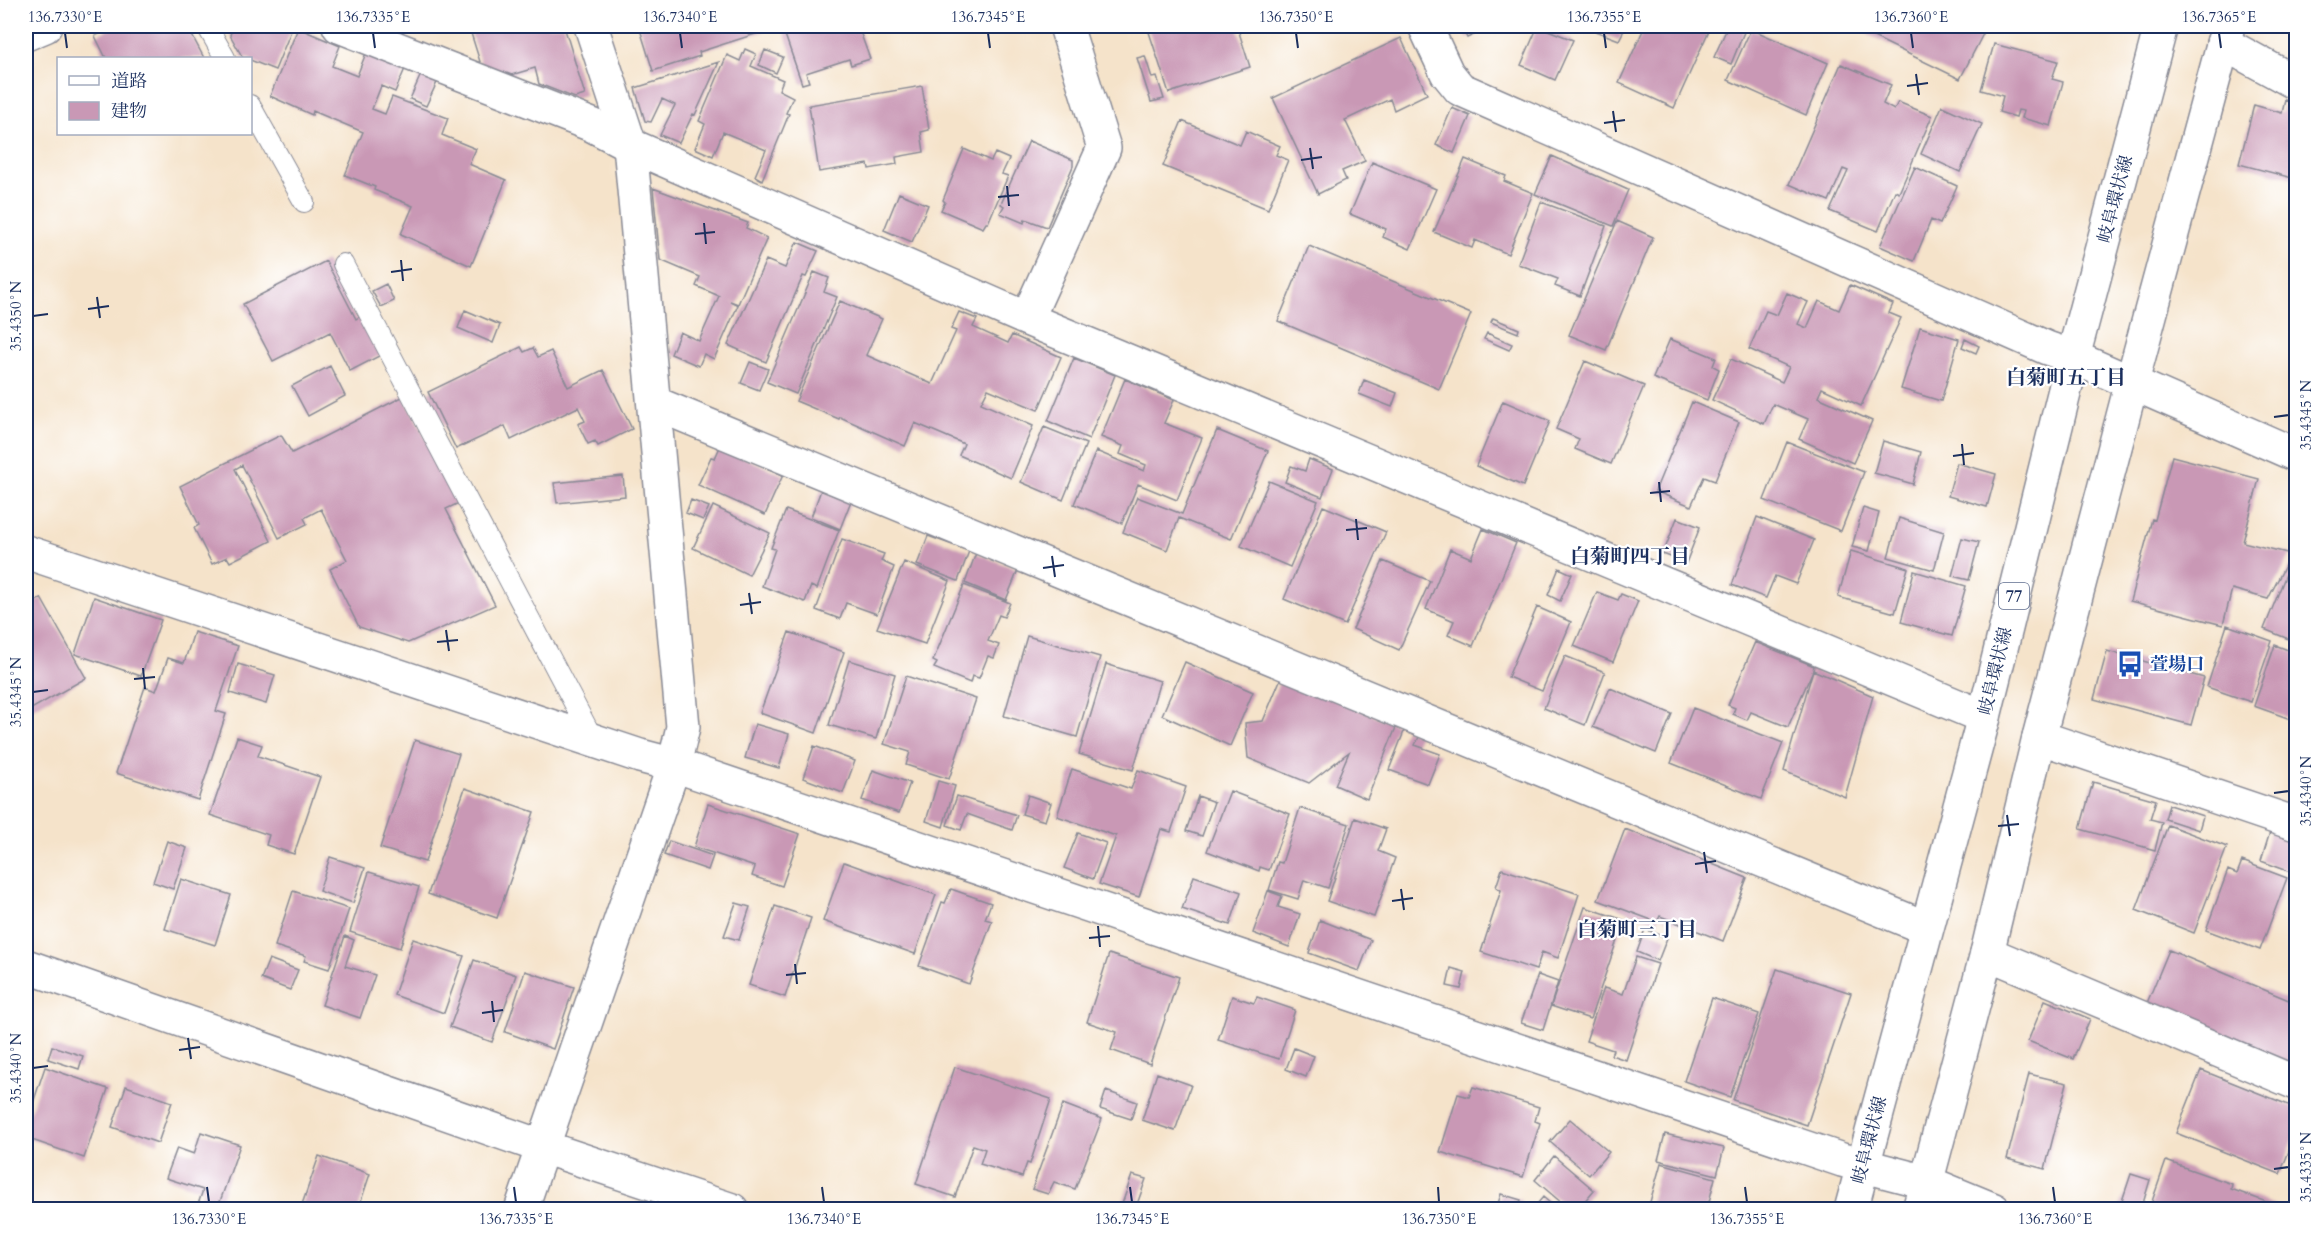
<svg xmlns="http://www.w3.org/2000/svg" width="2322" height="1235" font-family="Cardo,'Noto Serif JP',serif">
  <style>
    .building { fill: #c998b5 }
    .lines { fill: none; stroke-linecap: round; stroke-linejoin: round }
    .service-casing { stroke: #888994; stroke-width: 22 }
    .minor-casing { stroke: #888994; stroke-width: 36 }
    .tertiary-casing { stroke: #888994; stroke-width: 36 }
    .primary-casing { stroke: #888994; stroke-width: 36 }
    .service { stroke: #fff; stroke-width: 20 }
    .minor { stroke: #fff; stroke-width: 33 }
    .tertiary { stroke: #fff; stroke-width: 33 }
    .primary { stroke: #fff; stroke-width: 33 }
    .ticks { fill: none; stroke: #1b2f5e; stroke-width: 2 }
    .labels { text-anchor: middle; stroke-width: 4.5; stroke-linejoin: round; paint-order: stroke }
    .shield { fill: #fff; stroke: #5f6d8e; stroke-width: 1.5 }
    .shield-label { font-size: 16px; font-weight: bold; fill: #1b2f5e }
    .street-label { font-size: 18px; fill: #1b2f5e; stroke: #fff }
    .transit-label { font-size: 18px; font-weight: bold; fill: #164399; stroke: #fff; text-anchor: start }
    .neighbourhood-label { font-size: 20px; font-weight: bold; fill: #1b2f5e; stroke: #fff }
    .neatline { fill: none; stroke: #1b2f5e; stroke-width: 2 }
    .ticks-label { font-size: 15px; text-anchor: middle; fill: #1b2f5e }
  </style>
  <rect width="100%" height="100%" fill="#fff"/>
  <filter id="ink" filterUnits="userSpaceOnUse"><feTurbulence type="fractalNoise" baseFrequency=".0167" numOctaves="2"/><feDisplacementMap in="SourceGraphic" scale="12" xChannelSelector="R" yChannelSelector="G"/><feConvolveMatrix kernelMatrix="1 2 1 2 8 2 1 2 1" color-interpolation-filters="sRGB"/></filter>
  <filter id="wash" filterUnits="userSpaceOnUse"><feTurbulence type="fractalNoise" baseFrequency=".008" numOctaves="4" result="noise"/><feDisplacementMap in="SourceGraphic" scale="24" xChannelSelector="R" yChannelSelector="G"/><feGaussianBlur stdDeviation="1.35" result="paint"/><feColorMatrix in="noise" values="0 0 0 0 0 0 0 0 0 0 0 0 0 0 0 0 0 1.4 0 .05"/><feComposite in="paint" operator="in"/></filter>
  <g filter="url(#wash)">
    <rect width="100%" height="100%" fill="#f5e3ca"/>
    <g id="blocks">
      <path class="building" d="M115,26h72l17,32h-98l-11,-22z
        M233,26h60l-18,44 -25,-10v-2h-7l-13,-23z
        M483,26h81l21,69 -10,3 -36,-14 -4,-16 -27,8 -27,-11 -11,-35z
        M639,26h51l1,3 11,-3h68l1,3 -72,23 1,4 -47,15z
        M782,26h76l12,33 -19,6 -2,-6 -43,14 3,9 -7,2z
        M1147,26h90l13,41 -81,26z
        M1461,26h32l-26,12z
        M1538,26l35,14 -18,40 -34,-15z
        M1582,26h44l-7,14z
        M1645,26h66l-37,82 -55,-25z
        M1728,26l4,1 1,-1h12l-3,5 2,1 -13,32 -17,-7z
        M1851,26h136l-27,53z
        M298,28l42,18 -8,20 25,10 11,-28 39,16 -12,28 -14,-6 -9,23 13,5 7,-17 56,21 -6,17 34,14 -7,15 37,16 -35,86 -70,-32 12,-28 -39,-16 1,-3 -30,-12 18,-43 -50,-21 -1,4 -42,-19z
        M1751,29l77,34 -22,52 -78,-35z
        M1401,38l26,56 -33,16 -4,-11 -45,21 20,41 -23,10 4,9 -28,14 -45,-96z
        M1994,44l64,17 -6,18 11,3 -12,44 -29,-8 2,-7 -6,-1 -2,7 -17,-5 4,-16 -22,-6z
        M745,49l11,5 -5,12 32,14 -4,10 14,7 -7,16 3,1 -27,66 -7,-4 11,-26 -43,-18 -10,24 -18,-8 10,-24 -6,-3 28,-66 13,6z
        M765,50l18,7 -7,16 -17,-8z
        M1145,56l7,22 5,-1 7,22 -13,3 -14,-44z
        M719,62l-24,53 -2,-1 -14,29 -19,-8 15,-30 -13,-6 -11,23 -6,-1 -10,-33z
        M1841,64l50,21 -8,19 11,6 4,-8 34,14 -33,77 -4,-2 -17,40 -48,-20 18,-40 -5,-2 -14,32 -40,-17z
        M422,72l16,8 -12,26 -16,-7z
        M922,86l7,44 -8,2 3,20 -28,5 1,7 -28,5 -1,-5 -49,8 -10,-67z
        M2285,100l11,6v73l-57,-15 15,-59 28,8z
        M1942,106l40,18 -22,48 -39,-18z
        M1452,108l18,8 -16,37 -18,-8z
        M1182,121l58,24 6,-14 34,15 -4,9 12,5 -20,49 -105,-43z
        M1029,141l44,19v6l-26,61 -22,-8 -1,4 -24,-10 4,-7 -3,-2z
        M964,149l27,12 4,-8 14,6 -7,15 6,2 -20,47h-2l-3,5 -42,-18 4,-8 -2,-2z
        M1552,156l76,34 -15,36 -78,-32z
        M1465,159l41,17 -2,5 29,12 -25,61 -33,-14 -3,8 -38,-16z
        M1372,162l64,27 -26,60 -27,-12 3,-8 -36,-15z
        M1915,167l42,19 -17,38 -9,-4 -17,41 -34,-15z
        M653,188l95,35 -2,5 21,10 -29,66 -8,-3 8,4 -24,54 -10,-5 -5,12 -28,-12 9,-22 19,9 20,-45 -23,-10 4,-9 -40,-17z
        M899,193l29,12 -16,37 -28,-12z
        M1541,202l65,24 -26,70 -25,-10 3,-7 -40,-15z
        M1617,221l36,16 -47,113 -37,-15z
        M797,242l21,9 -12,26 -3,-1 -37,86 -38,-17 38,-85 19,8z
        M1309,246l162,68 -32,75 -161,-68z
        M326,261l30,58 6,-4 21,39 -33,17 -20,-39 -57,29 -30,-57z
        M814,272l15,6 -5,14 13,5 -41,97 -29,-12z
        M386,284l8,17 -13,6 -9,-16z
        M1850,285l43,19 -4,9 12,5 -40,88 -39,-18 -4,9 54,24 -19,42 -54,-24 9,-20 -35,-15 -9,20 -52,-24 19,-41 51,23 7,-15 -40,-18 17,-38 11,4 10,-22 21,9 -10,22 9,4 12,-27 20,9z
        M840,301l42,18 -16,36 66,29 24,-53 -5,-2 8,-17 18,7 -4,8 35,16 4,-8 49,22 -23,53 -50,-21 -7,14 52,23 -22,52 -52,-23 5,-11 -49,-21 -10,23 -65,-29 -1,2 -43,-18z
        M465,310l35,15 -7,18 -35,-15z
        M1493,318l26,11 -1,4 -27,-11z
        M1920,327l39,12 -18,62 -40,-12z
        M1487,333l25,11 -3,6 -25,-11z
        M1670,339l46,19 -3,8 6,3 -12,31 -54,-22z
        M1965,339l14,7 -3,7 -14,-6z
        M521,347l3,5 9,-4 5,9 13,-6 17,36 35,-17 29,59 -34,17 -3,-5 -7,3 -10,-20 7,-3 -7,-14 -67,33 -6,-14 -49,23 -28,-57z
        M1074,358l41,17 -26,64 -41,-18z
        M1585,361l59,25 -33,78 -36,-15 4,-10 -23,-10z
        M750,362l18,7 -9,21 -18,-7z
        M330,366l15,30 -37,20 -16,-30z
        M1125,379l49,21 -10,23 38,15 -25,62 -39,-16 -16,39 -48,-19 22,-53 48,20 2,-6 -26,-11 3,-8 -22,-9z
        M1364,380l33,13 -5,14 -33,-13z
        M404,396l55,107 -13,6 49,96 -87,38 -49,-16 -29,-58 17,-9 -26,-51 -17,9 3,6 -28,14 -37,-73 -7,4 36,72 -41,21 -3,-5 -15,7 -18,-36 5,-3 -19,-39 101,-51 11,18z
        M1503,401l47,20 -27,65 -47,-20z
        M1692,402l47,20 -24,59 -11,-4 -13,29 -36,-15z
        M1044,427l42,17 -23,56 -42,-18z
        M1217,430l51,21 -37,88 -52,-21 -12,32 -44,-18 14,-35 45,17z
        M1883,441l38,11 -8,32 -39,-11z
        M1787,442l77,30 -23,59 -77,-31z
        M720,447l63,28 -18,40 -67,-30 13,-28 4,1z
        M2172,456l87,23 -16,63 48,12 -23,45 -36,-10 -9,36 -93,-24 22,-82 3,1z
        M1309,459l24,10 -11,28 -37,-15 6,-16 14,5z
        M1957,463l39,11 -9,33 -39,-11z
        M623,476l2,20 -68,7 -3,-20z
        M1269,481l49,20 -28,66 -49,-21z
        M821,490l30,11 -11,28 -29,-12z
        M691,500l18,7 -6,13 -17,-7z
        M713,506l57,27 -21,42 -56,-27z
        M1323,506l63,26 -41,93 -61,-26z
        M1863,508l16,5 -10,38 -17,-4z
        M786,510l53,20 -22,59 -6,-3 -6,16 -43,-16 13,-37 -4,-1z
        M1757,517l57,23 -18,44 -21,-8 -9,22 -34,-13z
        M1677,518l23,9 -14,36 -23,-9z
        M1899,518l45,14 -10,38 -46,-13z
        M1483,529l33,14 -43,103 -25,-11 6,-14 -28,-12 24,-60 21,9z
        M928,536l41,15 -11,30 -41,-16z
        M1962,538l17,4 -10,38 -17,-4z
        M842,539l42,15 -3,7 13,6 -17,47 -31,-11 -6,16 -24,-9z
        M1851,551l57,17 -13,45 -57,-16z
        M976,553l42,17 -12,30 -41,-17z
        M1383,561l47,20 -31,69 -46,-21z
        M904,562l46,19 -25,63 -48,-16z
        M2289,567l7,3v72l-32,-13z
        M1559,568l13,6 -12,27 -12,-6z
        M1914,571l52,15 -14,50 -51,-14z
        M964,585l46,18 -6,14 -5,-2 -11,26 11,4 -5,13 -6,-2 -9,22 -7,-2 -2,7 -36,-15 3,-5 -4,-2z
        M1597,592l21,8 3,-6 17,7 -25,61 -39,-16z
        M94,597l67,23 -20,56 -66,-22z
        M41,598l45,80 -60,34v-105z
        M1537,607l34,15 -29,69 -34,-14z
        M2227,625l45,16 -21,61 -44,-15z
        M194,632l44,14 -22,65 10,3 -28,86 -82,-27 29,-86 11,4 12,-33 16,5z
        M789,632l55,20 -28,81 -56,-20z
        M1027,636l73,21 -23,80 -73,-21z
        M1755,642l59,24 -1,4 60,26 -28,101 -61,-26 29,-101 -25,57 -37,-15 -4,8 -14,-6 2,-6 -7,-3z
        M2275,645l21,8v68l-42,-15z
        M2107,651l97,27 -13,47 -97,-26z
        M1565,656l40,16 -20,53 -41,-17z
        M849,660l46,14 -19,65 -47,-14z
        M1185,662l68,30 -23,54 -68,-31z
        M238,664l37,11 -9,29 -36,-11z
        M1106,664l54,17 -27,89 -54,-16z
        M906,676l70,23 -27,80 -43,-14 4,-13 -26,-8z
        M1281,678l116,47 -30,74 -32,-14 14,-33 -40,31 -61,-25 -3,-35 18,-2z
        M1610,688l62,26 -16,39 -63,-26z
        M1693,708l90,35 -22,56 -90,-36z
        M755,724l34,10 -10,34 -34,-10z
        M1405,729l15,6 -5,10 25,9 -12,30 -39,-14z
        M237,737l25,8 -4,11 62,21 -26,77 -28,-9 3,-10 -59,-20z
        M415,740l44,14 -34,108 -45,-14z
        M814,746l41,15 -12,32 -40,-15z
        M1072,769l59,20 7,-19 48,17 -15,45 -10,-3 -22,68 -40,-13 17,-48 -59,-20z
        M873,770l37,13 -11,30 -37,-13z
        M938,781l17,5 -12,41 -17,-6z
        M2093,782l63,18 -6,19 12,3 -7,28 -75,-21z
        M465,788l69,24 -37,106 -69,-24z
        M1230,791l60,23 -21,56 -9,-3 -1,4 -52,-20z
        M1028,795l23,8 -6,18 -23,-7z
        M957,796l60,19 -5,15 -45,-16 -6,16 -14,-5z
        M1198,796l16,6 -12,34 -16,-5z
        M708,804l92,30 -18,52 -30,-10 3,-9 -61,-20z
        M2169,805l34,11 -4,14 -34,-11z
        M1300,808l49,16 -21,64 -24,-8 -6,19 -29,-9 9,-28 4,1z
        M1355,818l31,11 -8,22 17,7 -21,59 -47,-16z
        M2168,825l59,22 -33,86 -58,-23z
        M1625,829l122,49 -24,63 -63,-25 -3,6 -59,-22z
        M2270,832l26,9v33l-35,-13z
        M1078,833l28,10 -13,36 -29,-11z
        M167,841l20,7 -14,41 -20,-7z
        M669,841l44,15 -5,14 -44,-15z
        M330,857l35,11 -12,35 -34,-12z
        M2242,861l45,17 -27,72 -54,-20 22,-60 9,4z
        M844,862l92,33 -21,59 -92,-33z
        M1502,869l77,25 -21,64 -16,-6 -6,18 -55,-18 20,-62 -5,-3z
        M369,872l50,15 -19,61 -50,-16z
        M1194,876l47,16 -11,33 -48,-16z
        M181,879l50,16 -16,50 -50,-16z
        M951,889l40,14 -6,16 7,2 -23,63 -50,-18 23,-64 3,1z
        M293,891l56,18 -20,60 -25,-8 2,-5 -31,-10z
        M1268,891l14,5 -4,11 22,7 -11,33 -36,-14z
        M736,903l14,4 -11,33 -15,-4z
        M775,906l36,12 -26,79 -36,-12z
        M1585,907l39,13 -34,99 -39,-13z
        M1320,920l51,20 -12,31 -50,-18z
        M1645,929l22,9 -9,23 -21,-9z
        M345,936l9,4 -9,26 30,9 -15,43 -38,-13z
        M413,939l51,17 -20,57 -50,-18z
        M2169,950l127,53v64l-149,-64z
        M1109,954l70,23 -29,87 -39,-14 6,-18 -30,-10z
        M1636,957l22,7 -32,96 -15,-5 2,-5 -27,-9 18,-53 19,6z
        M269,959l29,11 -8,20 -29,-11z
        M474,960l42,15 -24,67 -42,-15z
        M1451,968l14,4 -4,17 -14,-3z
        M1777,969l74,24 -44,132 -74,-25z
        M525,971l49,16 -21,62 -48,-17z
        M1538,975l20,7 -15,48 -22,-7z
        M1232,996l22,7 3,-6 38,13 -16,49 -61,-19z
        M1712,998l47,16 -29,83 -46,-16z
        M2045,1000l45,19 -17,40 -45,-18z
        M52,1046l31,10 -4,13 -31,-10z
        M1294,1048l20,8 -8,21 -20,-8z
        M45,1067l63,22 -24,69 -58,-20v-14z
        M955,1067l96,32 -21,65 -3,-1 -5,14 -42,-13 5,-15 -12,-4 -18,52 -39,-13z
        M2201,1070l95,38v25l-16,41 -104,-41z
        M1157,1073l34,12 -16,46 -33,-11z
        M2029,1074l38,9 -22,86 -38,-10z
        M126,1086l46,16 -14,41 -46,-16z
        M1473,1087l66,20 -4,14 5,2 -17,54 -83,-25 18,-58 11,3z
        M1106,1091l31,11 -6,17 -31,-10z
        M1063,1104l39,15 -27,70 -21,-7 -6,12 -16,-5z
        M1570,1119l39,33 -20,23 -39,-33z
        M201,1132l39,13 -23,65h-21l7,-20 -37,-12 11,-30 17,6z
        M1665,1134l59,14 -7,27 -59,-15z
        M319,1156l51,18 -12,36h-58z
        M1554,1156l40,34 -17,20h-7l-35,-30z
        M2166,1161l66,23 -1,5 57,21h-139z
        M1661,1163l54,15 -8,32 -59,-1z
        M2131,1174l19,6 -9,30h-22z
        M1132,1175l14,4 -11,31h-15z
        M1501,1194l20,6 -3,10h-22z
        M1543,1197l15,13h-26z"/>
    </g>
  </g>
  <g filter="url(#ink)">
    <use href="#blocks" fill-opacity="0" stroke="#888994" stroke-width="1.5"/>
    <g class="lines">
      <g class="service-casing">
        <path id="service" d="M207,26l18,32
          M250,105l54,97
          M343,264l251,477"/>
      </g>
      <g class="minor-casing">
        <path id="minor" d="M339,26l253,99 38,20 397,174 957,398
          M1425,26l22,47 13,16 587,259 26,9 223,98
          M26,34l19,-8
          M2223,43l73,40
          M1027,319l77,-171 -38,-122
          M654,403l1272,525
          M26,552l614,204 34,9 1168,395 84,22 68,28
          M2039,737l257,87
          M1987,953l309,130
          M521,1210l153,-445 9,-38 -53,-582 -39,-119"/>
      </g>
      <g class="tertiary-casing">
        <path id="tertiary" d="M26,966l517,181 189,63"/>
      </g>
      <g class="primary-casing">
        <path id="primary" d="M1851,1210l133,-493 89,-360 88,-331
          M1919,1210l68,-257 52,-216 93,-355 96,-356"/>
      </g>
      <use href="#service" class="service"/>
      <use href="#minor" class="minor"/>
      <use href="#tertiary" class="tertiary"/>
      <use href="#primary" class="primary"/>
    </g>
  </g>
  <path class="ticks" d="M65,33l2,15M373,33l2,15M680,33l2,15M988,33l2,15M1296,33l2,15M1604,33l2,15M1911,33l2,15M2219,33l2,15M1916,74l3,21M1907,86l21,-3M1613,111l3,21M1604,123l21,-3M1310,148l3,21M1301,160l21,-3M1007,186l2,20M998,197l21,-2M704,223l2,21M695,234l20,-2M401,260l2,21M391,272l21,-3M97,297l3,21M88,309l21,-3M33,316l15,-2M2274,417l15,-2M1962,444l2,21M1953,456l21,-3M1659,482l2,20M1650,493l20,-2M1356,519l2,21M1346,530l21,-2M1052,556l3,21M1043,568l21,-3M749,593l3,21M740,605l21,-3M446,630l3,21M437,642l21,-2M143,668l2,21M134,679l21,-2M33,692l15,-2M2274,793l15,-2M2007,815l3,21M1998,826l21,-2M1704,852l3,21M1695,864l21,-3M1401,889l3,21M1392,901l21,-3M1098,926l2,21M1089,938l21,-2M795,964l2,20M786,975l20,-2M492,1001l2,21M482,1013l21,-3M188,1038l3,21M179,1050l21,-3M33,1068l15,-2M2274,1169l15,-2M207,1187l2,15M514,1187l2,15M822,1187l2,15M1130,1187l2,15M1438,1187l1,15M1745,1187l2,15M2053,1187l2,15"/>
  <defs>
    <g id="bus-bare" transform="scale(2.07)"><path d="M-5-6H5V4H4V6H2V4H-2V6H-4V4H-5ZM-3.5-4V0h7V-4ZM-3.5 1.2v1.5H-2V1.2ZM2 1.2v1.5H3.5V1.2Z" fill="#1a4fb4" stroke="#fff" stroke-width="2.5" paint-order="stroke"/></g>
  </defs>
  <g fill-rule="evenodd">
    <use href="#bus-bare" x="2130" y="664"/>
  </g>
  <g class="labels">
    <rect class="shield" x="1999" y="583" width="30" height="26" rx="4.5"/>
    <g class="shield-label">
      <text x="2014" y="602">77</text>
    </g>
    <g class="street-label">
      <text transform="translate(2115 199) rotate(-75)" y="6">岐阜環状線</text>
      <text transform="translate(1995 671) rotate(-76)" y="6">岐阜環状線</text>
      <text transform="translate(1869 1140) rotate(-75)" y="6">岐阜環状線</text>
    </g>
    <g class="transit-label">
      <text x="2150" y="670">萱場口</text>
    </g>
    <g class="neighbourhood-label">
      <text x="2066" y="384">白菊町五丁目</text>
      <text x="1630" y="563">白菊町四丁目</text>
      <text x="1637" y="936">白菊町三丁目</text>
    </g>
  </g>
  <rect width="2322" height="1235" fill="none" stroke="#fff" stroke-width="66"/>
  <rect x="57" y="57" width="195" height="78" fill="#ffffff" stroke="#a4acbf" stroke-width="1.5"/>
  <rect x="69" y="76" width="30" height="9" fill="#ffffff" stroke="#a4acbf" stroke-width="1.5"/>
  <text x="111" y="87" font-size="18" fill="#1b2f5e">道路</text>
  <rect x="69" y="102" width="30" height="18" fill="#c998b5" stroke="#a4acbf" stroke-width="1.5"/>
  <text x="111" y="117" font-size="18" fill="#1b2f5e">建物</text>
  <rect x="33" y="33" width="2256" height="1169" class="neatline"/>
  <g class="ticks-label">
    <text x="65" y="22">136.7330°E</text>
    <text x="373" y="22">136.7335°E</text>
    <text x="680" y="22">136.7340°E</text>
    <text x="988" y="22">136.7345°E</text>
    <text x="1296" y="22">136.7350°E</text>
    <text x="1604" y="22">136.7355°E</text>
    <text x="1911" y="22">136.7360°E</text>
    <text x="2219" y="22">136.7365°E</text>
    <text transform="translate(16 316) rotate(-90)" y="5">35.4350°N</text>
    <text transform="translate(2306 415) rotate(-90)" y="5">35.4345°N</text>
    <text transform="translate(16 692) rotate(-90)" y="5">35.4345°N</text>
    <text transform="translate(2306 791) rotate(-90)" y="5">35.4340°N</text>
    <text transform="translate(16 1068) rotate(-90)" y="5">35.4340°N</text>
    <text transform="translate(2306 1167) rotate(-90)" y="5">35.4335°N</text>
    <text x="209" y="1224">136.7330°E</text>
    <text x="516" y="1224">136.7335°E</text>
    <text x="824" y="1224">136.7340°E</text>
    <text x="1132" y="1224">136.7345°E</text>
    <text x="1439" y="1224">136.7350°E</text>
    <text x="1747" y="1224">136.7355°E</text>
    <text x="2055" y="1224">136.7360°E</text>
  </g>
</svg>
